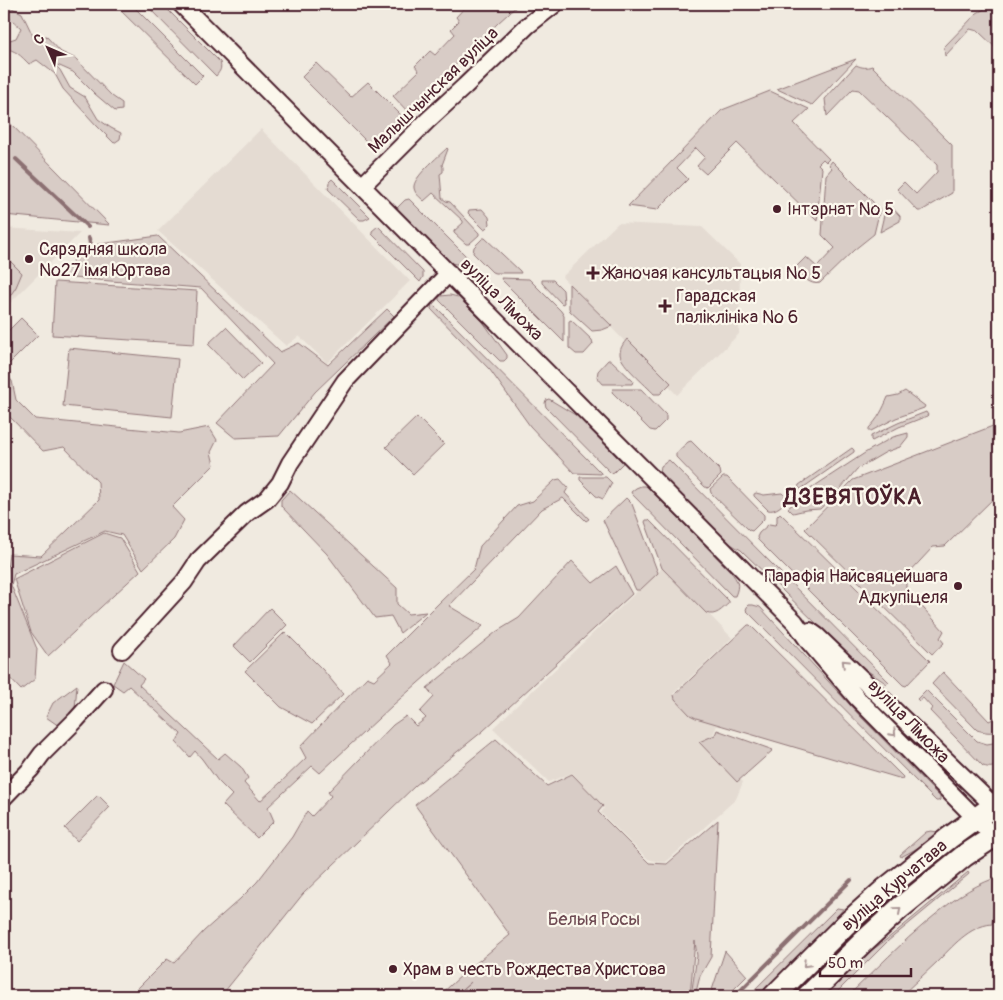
<svg xmlns="http://www.w3.org/2000/svg" width="1003" height="1000" font-family="Pangolin,sans-serif">
  <style>
    .built { fill: #e4dbd2 }
    .green { fill: #d8ccc6; stroke: #917678 }
    .lines { fill: none; stroke-linecap: round; stroke-linejoin: round }
    .stream { stroke: #8c6f72; stroke-width: 4 }
    .minor-casing { stroke: #4a1f2b; stroke-width: 20 }
    .major-casing { stroke: #4a1f2b; stroke-width: 25 }
    .minor { stroke: #fbf7ec; stroke-width: 16 }
    .major { stroke: #fbf7ec; stroke-width: 21 }
    .oneway { stroke: #ab9695 }
    .poi-dot { fill: #4a1f2b; stroke: #fbf7ec; stroke-width: 2 }
    .labels { text-anchor: middle; stroke-width: 4.5; stroke-linejoin: round; paint-order: stroke }
    .street-label { font-size: 18px; fill: #4a1f2b; stroke: #fbf7ec }
    .poi-label { font-size: 18px; fill: #4a1f2b; stroke: #fbf7ec; text-anchor: start }
    .park-label { font-size: 18px; fill: #6e4a52; stroke: #fbf7ec }
    .district-label { font-size: 22px; font-weight: bold; letter-spacing: 1px; fill: #4a1f2b; stroke: #fbf7ec }
  </style>
  <rect width="100%" height="100%" fill="#f0eae0"/>
  <filter id="ink" filterUnits="userSpaceOnUse"><feTurbulence type="fractalNoise" baseFrequency=".02" numOctaves="2"/><feDisplacementMap in="SourceGraphic" scale="10" xChannelSelector="R" yChannelSelector="G"/><feConvolveMatrix kernelMatrix="1 2 1 2 8 2 1 2 1" color-interpolation-filters="sRGB"/></filter>
  <g filter="url(#ink)">
    <path class="built" d="M261,129l149,152 -83,82 -28,-27 -13,10 -128,-115z
      M618,223l84,4 38,37 -1,70 -62,61 -115,-118z
      M4,228l76,5 -76,76z
      M663,567l69,71 -59,56 17,19 28,10 -10,23 35,36 -7,17 -70,63h-7l-11,-3 -15,-14 -32,-32 3,-5 -32,-35 -23,9 -56,-54z"/>
    <path class="green" d="M4,4l18,9 12,25 12,-2 15,16 15,7 36,37 10,7v7l-7,1 -20,-17 -22,-22 -20,-9 7,7 10,18 15,9 13,22 13,9 10,5 -1,6 -6,4 -17,-17 -34,-37 -8,-15 -18,-14 -8,4c-8,-8 -14,-15 -25,-15v-7l12,-4 5,-10 -17,-15z
      M114,4h17l72,72 -8,8z
      M145,4h17l58,58c2,7 0,9 -4,14z
      M468,4h51l-21,19 -90,89 -15,-16 26,-25 -4,-5 15,-15 5,4 20,-21 -4,-5 8,-8 -3,-4z
      M992,5l4,6 3,2v38l-21,-20 -8,-2 -25,27 -1,-9 33,-34z
      M856,59l-44,46 -35,-16z
      M316,63l35,34 17,-15 34,34 -31,30 -69,-69z
      M856,65c7,3 10,3 16,1l80,79v48l-31,18h-3l-21,-22 7,-7 12,12 21,-22v-7l-78,-75 -6,-1 -26,27 -2,-17z
      M770,91l39,18 -15,14 35,36 -3,3 -3,-3 -5,5 4,4 -5,53 -80,-78 -31,31 -9,-8 8,-9 -9,-9 -19,20 11,11 -31,31 -29,-4 94,-96z
      M4,117l105,107v1l-105,-10z
      M447,148l1,1 -6,16 1,2v5l-3,2 2,24 4,3 4,1 29,31v2l-10,9h-3l-12,-11v-2l9,-8v-2l-30,-28 -9,8c-4,-4 -9,-7 -10,-13 -2,-10 25,-32 33,-40z
      M832,161l48,48 -6,25 -20,16 -34,33c-11,3 -18,-8 -25,-15l11,-11 11,10 18,-19 -13,-13 4,-60 6,-7 -3,-3z
      M332,179l38,38 -6,3h-4l-32,-31 1,-7z
      M409,199l60,60 -5,5h-8l-5,-1 -54,-55 8,-8z
      M887,202l13,14v5l-20,11z
      M482,209l7,8 1,7 -4,4 -2,1 -16,-16 1,-3z
      M378,226l45,46v5l-3,5 -48,-48v-3z
      M158,236l122,116 19,-9 29,22 59,-56 7,7 -79,76 -36,44 -44,2 -18,-15 56,-59 -72,-76 -142,-11 27,-31z
      M483,238h2l35,33 1,2h-25l-4,-1 -19,-19 1,-6z
      M4,255l18,18 -6,14 -12,18z
      M501,278l28,1 32,32 3,5v26l-62,-62z
      M542,280h11l10,10 1,13 -2,1 -20,-21z
      M55,282l142,9 -3,53 -142,-9z
      M569,284l43,42 -10,4 -10,1 -22,-20 -1,-3z
      M450,295l8,2 25,25 24,33v3l-3,3h-4l-61,-61v-3l2,-1z
      M432,303l169,170v1l-27,-1 -44,-47 -40,-56 -59,-61z
      M21,318l17,17 -34,34v-34z
      M571,320l21,20 1,4 -9,10h-8l-7,-6v-27z
      M226,327l35,36 -18,17 -35,-36z
      M627,339l44,44 -11,11h-6c-8,-9 -33,-29 -34,-40 0,-6 3,-10 7,-15z
      M69,348l109,11 -6,58 -109,-11z
      M608,360h3l22,21 -1,3h-29l-6,-7 1,-6z
      M4,372l8,9 4,19 19,19 144,14 30,-6 8,13 -6,12 3,13 -42,42 12,13 -10,19 -31,30 -21,-34 -17,-4 -91,43 -3,11 26,64 -2,30 -14,11 -17,-18v-81l5,-37 32,2 58,-56 -1,-18 -34,-35 -21,4 -35,-36h-4z
      M613,389h28l25,26v5l-11,11 -5,-1 -38,-38z
      M905,391l20,15 -1,2 -28,10 -25,13h-2v-3c9,-9 14,-19 19,-31l10,-2z
      M549,399l28,17 46,47 -9,9 -3,1 -65,-66 -1,-4 1,-3z
      M926,412l2,3 -1,1 -28,11 -27,14 -1,-1v-4l27,-13z
      M417,417l27,27 -31,30 -27,-27z
      M998,424l1,2v67l-54,53 -12,1 -27,29v13l38,42 -4,7 4,5 -12,11 -127,-125 48,-49z
      M908,433v4l-8,10 -14,5 -29,17 -21,25 -16,15 -14,1 -13,3 -5,-5 25,-21 55,-36 25,-14z
      M691,441l29,29 1,5 -13,13 -3,-1 -29,-30v-4l12,-11z
      M852,448l2,2v2l-53,37 -3,-1 1,-3z
      M669,460l220,222 -2,2 -28,-19 -118,-115 -14,-8 -61,-62 -6,-8 1,-6z
      M580,477h26l6,6 -9,16 -7,-3 -16,-16z
      M723,477h4l37,38v4l-12,12 -3,-1 -38,-37 -1,-4z
      M560,479l8,9 -3,5 24,26 -3,2 -23,-23 -21,11 -93,97 34,20 -90,79 -73,68 -8,-7 -44,41 6,14 -17,17 -34,-33 9,-10 -14,-14 -16,-22 -7,-8 -5,6 -14,-15 5,-8 -52,-48 -6,5 -10,-7 11,-23 20,18 -5,6 79,74 7,-6 16,14 7,11 -4,5 16,18 20,-18 26,-25 -6,-11 67,-70 7,3 18,-17 -5,-8 52,-52 35,-34 6,-23 37,-40 16,-5 22,-21z
      M641,486h6l83,85c8,10 10,13 5,25h-3l-100,-102 -1,-2 5,-4z
      M290,490l107,98v16l11,10 18,-2 -26,21 -9,-17 -16,2 -48,-64 -46,-48v-6z
      M756,493l8,2 18,-2 5,5c-3,7 -12,14 -19,12l-14,-14v-2z
      M626,498l6,6 26,69 -18,17h-4l-33,-70z
      M780,513l150,148 -24,25 -3,-1 -145,-145 -1,-3 2,-4 10,-9 6,1 2,-2v-7z
      M646,520h3l80,81v2c-7,6 -13,14 -23,10l-44,-45 -17,-46z
      M104,533l16,5 20,33 -92,85 -17,-24 -17,-53z
      M572,561l21,22 23,-17 16,28 -149,137 -67,54 -113,109 -82,102h-80l-5,-6 31,-31 7,4 30,-32 36,-32 17,-17 35,-45 15,-26 5,5 19,-20 -3,-4 65,-67 13,-9 10,10 10,-8 -6,-6 14,-15 -7,-9 69,-56 23,-14z
      M749,605h4l7,2 101,110 79,80v3l-2,1h-2l-190,-191 1,-3z
      M270,608l17,17 -37,37 -16,-16z
      M748,625h2l153,152 -1,2 -206,-61 -6,-3 -15,-16 -1,-4z
      M285,632l38,38 20,24 -31,30 -31,-17 -36,-36z
      M943,672l46,49 10,-5v14c-7,4 -15,2 -22,0l-45,-46z
      M77,685l-2,24 -16,17 -13,-9 7,-14z
      M926,690l51,51 10,3 12,-2v22c-6,4 -9,4 -16,2l-53,-55 2,-3 -9,-10 -4,3 -2,-2z
      M717,730l56,20 -36,32 -38,-40 16,-7z
      M496,739l51,47 25,-12 31,32 -5,6 51,51 18,1 51,-44 -7,137 -11,19 -5,20h-4l6,-40 -2,-15 -5,55h-232l13,-14 -16,14h-16l24,-22 47,-39 -95,-130z
      M98,795l12,12 -33,34 -12,-13z
      M931,831l7,1 1,3 -1,2 -37,20 -1,-2 26,-23z
      M968,872l1,2 -81,67 -55,55h-10l38,-38 25,-18z
      M995,878l2,2 -5,44c-23,2 -40,23 -55,38 -12,11 -23,22 -35,33l-7,-5 -7,6h-40c27,-26 53,-53 82,-77 22,-18 38,-31 65,-41z
      M837,908l6,1 -23,30 -58,57h-14z
      M875,910l2,1 -36,41 -44,44h-9z
      M725,951l22,25 -20,20h-17z"/>
    <g class="lines">
      <path class="stream" d="M16,159l72,68
        M89,238l1,6
        M735,996l116,-116"/>
      <g class="minor-casing">
        <path id="minor" d="M181,4l614,618 14,20 49,57 141,143
          M362,186l65,-65 38,-35 62,-60 28,-22
          M810,631l7,5 182,175
          M122,650l62,-68 14,-21 49,-48 20,-14 13,-16 10,-20 55,-82 104,-108
          M4,797l27,-28 11,-15 34,-34 28,-31"/>
      </g>
      <g class="major-casing">
        <path id="major" d="M774,996l70,-70 40,-36 65,-52 50,-36
          M808,996l54,-53 38,-35 64,-52 35,-23"/>
      </g>
      <use href="#minor" class="minor"/>
      <use href="#major" class="major"/>
    </g>
    <defs><path id="oneway-chevron" d="M-2-3.5L2.5 0L-2 3.5" fill="none" stroke-width="1.6" stroke-linecap="round" stroke-linejoin="round" transform="scale(1.25)"/></defs>
    <g class="oneway">
      <use href="#oneway-chevron" transform="translate(845 663) rotate(-136)"/>
      <use href="#oneway-chevron" transform="translate(893 733) rotate(46)"/>
      <use href="#oneway-chevron" transform="translate(898 910) rotate(-41)"/>
      <use href="#oneway-chevron" transform="translate(806 964) rotate(135)"/>
    </g>
  </g>
  <g class="poi-dot">
    <circle cx="777" cy="209" r="5"/>
    <circle cx="29" cy="259" r="5"/>
    <path d="M590.5 265.5h5v5h5v5h-5v5h-5v-5h-5v-5h5z"/>
    <path d="M662.5 298.5h5v5h5v5h-5v5h-5v-5h-5v-5h5z"/>
    <circle cx="958" cy="586" r="5"/>
    <circle cx="393" cy="969" r="5"/>
  </g>
  <g class="labels">
    <g class="street-label">
      <text transform="translate(433 90) rotate(-44)" y="6">Малышчынская вуліца</text>
      <text transform="translate(502 299) rotate(45)" y="6">вуліца Ліможа</text>
      <text transform="translate(909 721) rotate(46)" y="6">вуліца Ліможа</text>
      <text transform="translate(894 885) rotate(-40)" y="6">вуліца Курчатава</text>
    </g>
    <g class="poi-label">
      <text x="787" y="215">Інтэрнат № 5</text>
      <text x="39" y="255">Сярэдняя школа<tspan x="39" dy="21">№27 імя Юртава</tspan></text>
      <text x="604" y="279">Жаночая кансультацыя № 5</text>
      <text x="676" y="302">Гарадская<tspan x="676" dy="21">паліклініка № 6</tspan></text>
      <text x="948" y="582" text-anchor="end">Парафія Найсвяцейшага<tspan x="948" dy="21">Адкупіцеля</tspan></text>
      <text x="403" y="975">Храм в честь Рождества Христова</text>
    </g>
    <g class="park-label">
      <text x="594" y="925">Белыя Росы</text>
    </g>
    <g class="district-label">
      <text x="853" y="504">ДЗЕВЯТОЎКА</text>
    </g>
  </g>
  <rect width="1003" height="1000" fill="none" stroke="#fbf7ec" stroke-width="20"/>
  <rect x="10" y="10" width="983" height="980" fill="none" stroke="#4a1f2b" stroke-width="2" filter="url(#ink)"/>
  <g transform="translate(48 48) rotate(315)" stroke="#fbf7ec" stroke-width="4" paint-order="stroke">
  <path d="M0-4L9 19L0 12L-9 19Z" fill="#4a1f2b"/>
  <text y="-8" font-size="14" font-weight="bold" text-anchor="middle" fill="#4a1f2b">С</text>
  </g>
  <path d="M820 968v8h91v-8" fill="none" stroke="#4a1f2b" stroke-width="2.5"/>
  <text x="828" y="968" font-size="15" fill="#4a1f2b" stroke="#fbf7ec" stroke-width="4" paint-order="stroke">50 m</text>
</svg>
